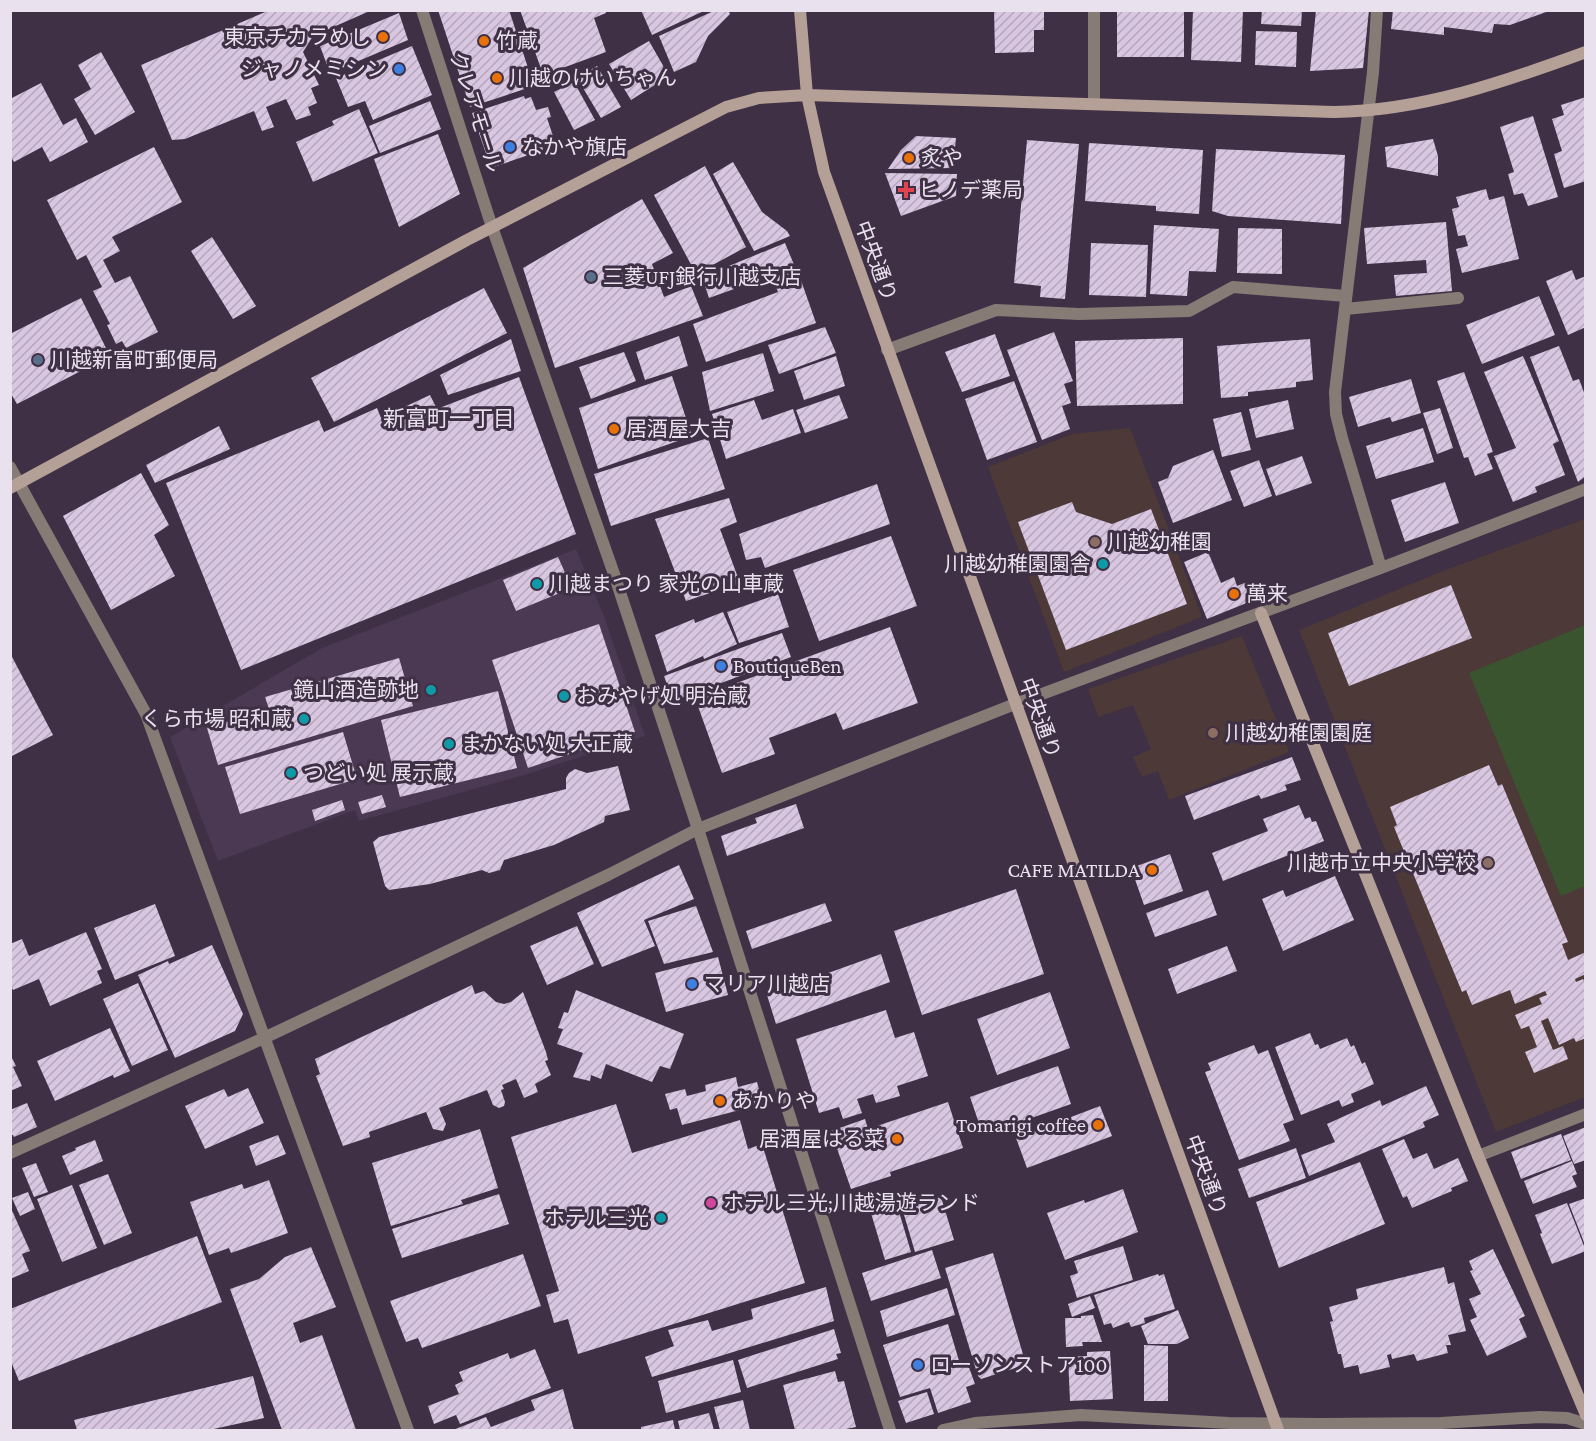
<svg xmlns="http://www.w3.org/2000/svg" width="1596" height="1441" font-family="'Crimson Pro','Noto Sans JP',serif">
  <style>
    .built { fill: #4b3853 }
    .education { fill: #4d3937 }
    .garden { fill: #3a542f }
    .building { fill: url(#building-hatch) }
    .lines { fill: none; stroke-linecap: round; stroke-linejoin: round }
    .lane { stroke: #877b75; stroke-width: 12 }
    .street { stroke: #877b75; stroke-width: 12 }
    .secondary { stroke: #b5a097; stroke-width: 12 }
    .food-dot { fill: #e8710a; stroke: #3f3045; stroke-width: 2 }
    .shop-dot { fill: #3f7fe0; stroke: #3f3045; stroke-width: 2 }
    .health-dot { fill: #e0444e; stroke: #3f3045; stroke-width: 2 }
    .service-dot { fill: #5c6f8a; stroke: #3f3045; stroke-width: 2 }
    .education-dot { fill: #8d6e63; stroke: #3f3045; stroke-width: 2 }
    .culture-dot { fill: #0f9aa8; stroke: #3f3045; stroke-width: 2 }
    .hotel-dot { fill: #d1479c; stroke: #3f3045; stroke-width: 2 }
    .labels { text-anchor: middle; stroke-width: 6; stroke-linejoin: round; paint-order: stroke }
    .poi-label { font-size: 21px; fill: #eae1ee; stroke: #3f3045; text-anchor: start }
    .street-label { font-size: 21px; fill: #eae1ee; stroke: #3f3045 }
    .neighbourhood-label { font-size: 22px; fill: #eae1ee; stroke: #3f3045 }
  </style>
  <defs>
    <pattern id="building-hatch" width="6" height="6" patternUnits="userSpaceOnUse" patternTransform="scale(1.5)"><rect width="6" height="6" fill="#d9c7e2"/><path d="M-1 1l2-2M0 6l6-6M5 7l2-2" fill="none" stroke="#b4a6bb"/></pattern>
  </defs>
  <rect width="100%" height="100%" fill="#3f3045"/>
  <path class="built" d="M576,549l28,67 41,120 -117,38 -169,47 -4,-11 -137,51 -48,-124 152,-89z"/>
  <path class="education" d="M1130,428l72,189 -138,55 -76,-205 84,-33z
    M1585,519v578l-89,35 -197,-502 149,-61z
    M1242,636l47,116 -120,48 -11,-29 -16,6 -9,-20 18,-8 -18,-44 -35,12 -10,-28z"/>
  <path class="garden" d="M1585,625v261l-24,10 -92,-223z"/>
  <path class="building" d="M270,10h102l-59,26 -10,16 16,33 -8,3 6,15 -9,4 3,8 -15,5 -10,-21 -20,8 8,20 -12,4 -8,-20 -69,28 -13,1 -31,-75z
    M438,10h71l25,76 -64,21z
    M520,10h85l1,3 -12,5 12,34 -57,21 1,2 -6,2z
    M641,10h65l-54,25z
    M716,10h12l2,4 -22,22 -12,26 -22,10 -15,-36z
    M994,10h50v20h-10v22l-39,1z
    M1117,10h67v47h-67z
    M1193,10h50l-2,52 -50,-2z
    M1262,10h40l-1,16 -40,-2z
    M1316,10h53l-6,58 -53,3z
    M1393,10h156v1l-39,14 -16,-1 -2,9 -48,-6v8l-53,-6z
    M399,13l9,27 -78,33 -10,-27z
    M1256,31l41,1 -1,35 -41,-2z
    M649,41l20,35 -38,24 -22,-36z
    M412,46l20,49 -59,25 -8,-19 -17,6 -12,-29z
    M101,52l34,60 -40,23 -21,-36 17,-10 -13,-24z
    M597,66l24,41 -20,11 -24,-40z
    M574,82l21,38 -21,10 -20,-38z
    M41,83l22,42 13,-7 12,24 -38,20 -8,-15 -28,15 -4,-7v-56z
    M524,96l1,3 6,-2 5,13 12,-3 3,10 -4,1 8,24 -13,4 1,4 -52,18 -19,-55z
    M1586,97v84l-22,7 -10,-34 8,-3 -10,-32 12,-4 -3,-10z
    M430,101l11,28 -61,24 -11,-27z
    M359,109l19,44 -65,29 -17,-40 38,-17 -2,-4z
    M1533,116l25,81 -30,9 -5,-13 -9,2 -6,-21 6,-2 -14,-45z
    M438,134l22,60 -61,33 -25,-68z
    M916,136l40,2 -3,30 -65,1 13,-19z
    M1433,139l5,17v20l-51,-9 -2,-20z
    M1027,140l52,4 -14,155 -25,-2 1,-11 -27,-3z
    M1089,143l114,7 -4,64 -43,-3v-5l-71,-5z
    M154,147l28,55 -70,35 8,14 -17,9 12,23 15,-7 28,56 -32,16 -4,-7 -6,3 -9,-19 3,-1 -17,-33 9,-4 -16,-32 -9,5 -30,-60z
    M1216,149l129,6 -4,69 -113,-8 -16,-5z
    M733,162l29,50 25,19 3,5 -36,15 -41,-77z
    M705,166l41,81 -50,27 -42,-79z
    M885,173l72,1 -1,22 -55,20z
    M1486,189l3,11 15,-4 15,63 -57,14 -6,-24 12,-3 -3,-11 -7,1 -6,-27 7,-2 -3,-10z
    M642,199l31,54 -21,11 12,33 27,-11 12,30 -148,52 -32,-100z
    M1446,222l6,69 -56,5 -2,-21 33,-2 -1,-13 -59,4 -3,-36z
    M1154,225l65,4 -3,43 -27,-1 -2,25 -37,-2z
    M1238,228l44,1v45l-45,-1z
    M212,237l44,69 -23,13 -42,-68z
    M785,243l10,24 -86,31 -7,-21z
    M1091,243l57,2 -2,52 -57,-2z
    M797,269l19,54 -110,39 -13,-38 85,-32 -5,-14z
    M1572,270l4,10 10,-4v51l-18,8 -22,-54z
    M484,288l23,45 -173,89 -23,-44z
    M1539,296l16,39 -73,29 -16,-39z
    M81,298l29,58 -93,48 -7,-12v-58z
    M825,327l11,26 -57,21 -11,-29z
    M1054,332l19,49 -9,3 7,19 -9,3 8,23 -28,11 -35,-90z
    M995,334l15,42 -48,16 -17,-40z
    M679,336l9,30 -43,14 -9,-28z
    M1183,338v66l-106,2 -2,-65z
    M511,339l10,32 -73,24 -8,-20z
    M1310,339l3,41 -17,2v5l-48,5v4l-27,2 -4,-52z
    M1559,346l14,35 6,-2 7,19v78l-8,6 -48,-125z
    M624,352l12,29 -45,18 -12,-32z
    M763,353l11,38 -64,20 -8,-39z
    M836,356l9,30 -41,14 -10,-29z
    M1523,356l36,85 -6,3 12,31 -30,12 2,5 -24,10 -19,-46 22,-8 -32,-76z
    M1464,372l29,80 -6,2 6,15 -18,7 -7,-19 -4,1 -27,-77z
    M672,376l20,60 -94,33 -19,-61z
    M519,377l57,157 -335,136 -75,-187 153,-63 5,12 53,-24 4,10 49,-23 7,14z
    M1411,379l10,34 -29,9 -2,-5 -32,10 -9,-30z
    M1014,381l23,61 -50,18 -22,-61z
    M839,395l9,23 -43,15 -9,-23z
    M754,400l8,20 31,-11 8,24 -75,26 -14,-45z
    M1288,400l6,29 -38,9 -7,-29z
    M1440,408l13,40 -16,6 -14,-41z
    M1241,412l10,38 -29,7 -9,-38z
    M219,426l11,23 -75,34 -9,-18z
    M1423,428l11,34 -58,17 -10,-33z
    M708,438l17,51 -114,37 -17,-52z
    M1213,450l19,50 -59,23 -15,-41 10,-4 5,-12z
    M1302,456l10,27 -36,13 -10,-27z
    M1259,460l13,36 -28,11 -14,-36z
    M141,473l28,52 -15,10 21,41 -64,34 -48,-94z
    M1445,482l14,41 -54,19 -14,-42z
    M877,484l13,40 -125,44 -4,-11 -15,3 -7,-26z
    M729,498l8,24 -17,7 20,54 -54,18 -31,-82z
    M1072,502l4,10 36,12 39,-15 36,95 -121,46 -48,-128z
    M891,536l26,70 -98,35 -26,-71z
    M1208,552l13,31 13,-6 3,9 10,-4 7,18 -47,19 -23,-57z
    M558,557l14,31 -56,23 -13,-31z
    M1451,585l21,53 -123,48 -21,-53z
    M778,594l11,33 -50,16 -12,-31z
    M723,612l14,32 -33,15 -1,-3 -36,16 -12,-37 39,-16 1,4z
    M599,624l36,108 -107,36 -36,-108z
    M890,627l28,76 -75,27 -7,-17 -67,25 6,16 -53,19 -27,-75z
    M782,633l9,24 -118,44 -9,-25z
    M10,653l43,82 -43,22z
    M399,658l14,48 -195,59 -11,-37 62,-19 -4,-12z
    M498,691l19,77 -117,29 -19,-77z
    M343,732l14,47 -117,35 -15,-47z
    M1292,757l9,23 -16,5 2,5 -26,9 -2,-4 -65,25 -9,-24z
    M1489,765l9,21 4,-2 66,158 -6,2 6,16 18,-8v22l-11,5 1,3 7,-3 3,5v54l-10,4 -2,-4 -15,7 -11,-27 -7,3 12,29 10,-4 5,13 -34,14 -9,-21 12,-5 -8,-21 -8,3 -6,-14 27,-11 -3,-6 8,-3 -2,-4 -30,13 -5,-14 -38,15 -6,-15 -4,2 -68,-165 3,-2 -7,-18z
    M618,766l12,44 -25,6 -1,6 -50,23 -50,15 -4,10 -11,3 -7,-3 -52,14 -41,6 -4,-4 -12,-44 6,-5 187,-48v-11l3,-5 6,-4 12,4z
    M382,795l4,12 -24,7 -4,-12z
    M342,800l3,10 -30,11 -3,-11z
    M796,804l8,24 -77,28 -6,-20 36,-13 -2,-5z
    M1299,805l6,14 5,-2 2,5 4,-1 8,20 -101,40 -11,-28 56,-22 -5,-12z
    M1170,854l13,37 -39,14 -13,-37z
    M679,865l15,34 -50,21 11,26 -53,21 -25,-54z
    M1335,876l19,44 -71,31 -21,-52 21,-9 3,7z
    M1016,889l28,85 -122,41 -28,-84z
    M1208,890l9,25 -62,22 -9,-24z
    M825,903l7,18 -80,28 -6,-18z
    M155,904l20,52 -60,24 -21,-52z
    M696,906l17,46 -49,12 -16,-43z
    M577,926l17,38 -47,21 -17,-39z
    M86,932l16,37 -5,2 5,12 -52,23 -11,-27 -26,11 -3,-6v-40l12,-5 7,17z
    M212,945l31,69 -8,17 -60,27 -37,-83 30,-14 1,3z
    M1227,946l10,25 -60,23 -9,-25z
    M881,954l9,28 -114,42 -9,-29z
    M718,957l10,38 -62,17 -11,-39z
    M138,983l30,67 -36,16 -29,-67z
    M472,985l3,9 9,-3 12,11 8,2 7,-2 12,-10 23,60 2,8 -3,1 6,14 -16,9 3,8 -14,6 -8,-19 -14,6 2,4 -3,1 4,12 -1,4 -5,2 -6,-3 -6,-15 -48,18 7,16 -3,7 -10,-2 -7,-17 -57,20 1,5 -27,9 -27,-70 4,-2 -5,-15z
    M576,990l108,44 -14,35 -10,-3 -8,16 -46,-18 -5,15 -10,-4 -1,6 -17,-4 10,-24 -26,-9 6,-15 -5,-1 6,-16 4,1z
    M1050,992l20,56 -73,27 -20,-56z
    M886,1010l9,28 19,-6 14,44 -31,10 3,10 -24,7 -3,-9 -16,5 5,14 -19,6 -4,-12 -20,6 -23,-74z
    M110,1028l20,43 -16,7 -1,-3 -58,26 -18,-40z
    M1310,1033l5,12 3,-1 2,5 27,-11 4,9 3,-2 8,19 3,-2 9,22 -23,10 3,8 -12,5 -3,-7 -38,15 -26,-68z
    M1254,1045l4,9 10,-4 26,70 -11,4 7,17 -51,19 -34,-88 6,-2 -3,-7z
    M10,1054l6,12 -3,1 9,19 -12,5z
    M1058,1066l13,38 -88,31 -13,-38z
    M736,1077l2,10 19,-5 6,22 -81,21 -5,-17 -7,2 -5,-16 20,-5 2,7 19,-5 -1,-6z
    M1426,1086l13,29 -16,7 2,5 -116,49 -8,-21 34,-13 -8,-18 53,-24 2,6z
    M248,1088l16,35 -59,26 -20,-43 39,-17 4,8z
    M948,1102l15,46 -73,24 1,4 -40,13 -20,-58 34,-12 3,10z
    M27,1103l10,24 -23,10 -1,-2h-3v-25z
    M616,1104l16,49 108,-33 8,29 14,-5 43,139 -227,71 -10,-35 -14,4 -8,-28 13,-4 -48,-154z
    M1100,1106l12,30 -85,32 -11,-30z
    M1586,1127v33l-12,4 -11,-28z
    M480,1129l18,59 -37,12 2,4 -72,22 -19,-63z
    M1561,1134l10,26 -50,19 -10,-27z
    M278,1135l8,19 -30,12 -7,-20z
    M1404,1139l9,20 14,-6 7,16 24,-11 10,23 -17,7 1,3 -40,17 -5,-12 -4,2 -21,-49z
    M95,1140l8,21 -33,14 -8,-19 14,-6 -1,-2z
    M1296,1148l10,30 -57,20 -11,-29z
    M1572,1161l5,13 -5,2 5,11 -44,17 -9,-23z
    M1360,1162l25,62 -106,44 -23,-66z
    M36,1163l12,29 -14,5 -12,-29z
    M108,1174l24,59 -28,12 -25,-60z
    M269,1180l19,53 -57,20 -2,-5 -20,7 -19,-53 52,-18 2,5z
    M72,1185l25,63 -35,14 -25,-63z
    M1123,1189l15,43 -73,28 -18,-47 37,-13 1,3z
    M28,1192l7,17 -15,7 -8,-18z
    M499,1194l10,30 -107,34 -10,-29z
    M941,1197l13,43 -39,12 -13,-44z
    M1586,1198v47h-1l-16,-41z
    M889,1202l2,5 6,-2 14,47 -26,8 -14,-47 5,-2 -1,-5z
    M1567,1203l19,48 -34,13 -12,-30 2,-1 -7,-18z
    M10,1206l20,45 -8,3 7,17 -19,8z
    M197,1236l25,66 -203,79 -9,-22v-50z
    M1123,1246l10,34 -56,18 -7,-22 8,-3 -4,-12z
    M311,1247l25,60 -43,16 7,20 22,-8 34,95h-74l-52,-141 29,-10 26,-22z
    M1493,1249l32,67 -6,3 8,18 -40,19 -17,-36 7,-3 -8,-18 12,-5 -11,-23 3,-1 -4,-9z
    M932,1250l9,28 -70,23 -9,-28z
    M993,1253l32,108 -3,5 -41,13 -3,-3 -33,-108z
    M523,1254l18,52 -119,42 -4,-10 -12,4 -16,-41z
    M1444,1267l4,17 6,-2 12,49 -18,4 3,10h-5l2,8 -31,8 -3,-7 -22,5 -1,-5 -4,1 3,12 -30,7 -2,-9 -14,3 -3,-14h-3l-8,-32 3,-1 -4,-14 29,-8 -2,-10z
    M1158,1274l1,2 5,-2 11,35 -31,9 1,5 -14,4 -2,-5 -16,6 -2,-5 -7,2 -10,-30z
    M826,1287l8,34 -182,56 -7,-20 29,-11 -6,-16 40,-10 4,11 41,-12 -2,-10z
    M947,1288l8,27 -68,22 -7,-26z
    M1090,1296l5,12 -23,9 -4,-13z
    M1178,1310l11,28 -12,6h-29l-7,-18z
    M1093,1315l9,27h-20l1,4 -17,1 -1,-29h16v-2z
    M948,1324l12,40 7,-2 8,22 -9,3 5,15 -33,11 -8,-25 -30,9 -17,-52z
    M834,1329l7,24 -5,1 2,5 -91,29 -9,-28z
    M1144,1345l24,1v55h-24z
    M535,1349l16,39 -91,36 -4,-9 -22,9 -6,-18 31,-12 -4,-9 8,-4 -4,-9 49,-19 2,6z
    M1110,1351l3,48 -43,2 -2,-44 19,-1v-4z
    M733,1360l8,32 -75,21 -8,-32z
    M835,1371l3,11 6,-1 12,46 -15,3h-46l-12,-45z
    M253,1376l11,42 -55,12h-132l-3,-10z
    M563,1389l11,41h-121l33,-13 5,10 44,-17 -4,-10z
    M927,1392l7,22 -28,9 -8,-22z
    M743,1400l7,30h-30l-6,-23z
    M709,1413l5,17h-34l-2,-9z
    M673,1420l2,10h-34v-3z"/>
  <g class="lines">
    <path class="lane" d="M1094,10v94
      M1345,309l113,-11
      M887,350l109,-40 83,4 110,-3 44,-24 113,9"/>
    <path class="street" d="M422,10l70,217 122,347 84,255 192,601
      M1377,10l-4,62 -38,320 1,22 6,24 39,130
      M10,467l136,247 262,716
      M10,1153l254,-115 344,-163 90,-46 317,-125 366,-136 205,-79
      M1478,1156l108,-42
      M943,1430l32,-7 106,-8 148,8 92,1 120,-1 99,-6 27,1 19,6"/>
    <path class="secondary" d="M800,10l7,85 17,77 454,1258
      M10,488l457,-248 259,-133 33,-9 48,-3 527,17c87,-1 170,-30 252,-60
      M1261,613l217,543 108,259"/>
  </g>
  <g class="food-dot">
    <circle cx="383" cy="37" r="6"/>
    <circle cx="484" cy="41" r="6"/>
    <circle cx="497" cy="78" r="6"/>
    <circle cx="909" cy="158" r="6"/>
    <circle cx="614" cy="429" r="6"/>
    <circle cx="1234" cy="594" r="6"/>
    <circle cx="1152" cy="870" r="6"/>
    <circle cx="720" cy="1101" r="6"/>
    <circle cx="1098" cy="1125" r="6"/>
    <circle cx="897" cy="1139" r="6"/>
  </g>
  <g class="shop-dot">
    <circle cx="399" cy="69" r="6"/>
    <circle cx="510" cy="147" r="6"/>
    <circle cx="721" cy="666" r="6"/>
    <circle cx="692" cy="984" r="6"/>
    <circle cx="918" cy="1365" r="6"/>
  </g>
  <path class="health-dot" d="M903 181h6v6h6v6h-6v6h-6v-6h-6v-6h6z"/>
  <g class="service-dot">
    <circle cx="591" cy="277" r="6"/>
    <circle cx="38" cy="360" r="6"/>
  </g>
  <g class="education-dot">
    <circle cx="1095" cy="542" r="6"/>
    <circle cx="1213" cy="733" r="6"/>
    <circle cx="1488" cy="863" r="6"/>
  </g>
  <g class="culture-dot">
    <circle cx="1103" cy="564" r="6"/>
    <circle cx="537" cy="584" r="6"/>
    <circle cx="431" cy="690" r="6"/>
    <circle cx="564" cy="696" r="6"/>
    <circle cx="304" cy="719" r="6"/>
    <circle cx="449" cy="744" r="6"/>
    <circle cx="291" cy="773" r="6"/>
    <circle cx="661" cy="1218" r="6"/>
  </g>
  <circle class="hotel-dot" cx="711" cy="1203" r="6"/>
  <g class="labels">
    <g class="poi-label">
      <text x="371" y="44" text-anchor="end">東京チカラめし</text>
      <text x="496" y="48">竹蔵</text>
      <text x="387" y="76" text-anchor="end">ジャノメミシン</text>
      <text x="509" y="85">川越のけいちゃん</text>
      <text x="522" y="154">なかや旗店</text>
      <text x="921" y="165">炙や</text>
      <text x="918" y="197">ヒノデ薬局</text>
      <text x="603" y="284">三菱UFJ銀行川越支店</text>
      <text x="50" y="367">川越新富町郵便局</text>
      <text x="626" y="436">居酒屋大吉</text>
      <text x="1107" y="549">川越幼稚園</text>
      <text x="1091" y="571" text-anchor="end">川越幼稚園園舎</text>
      <text x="549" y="591">川越まつり 家光の山車蔵</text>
      <text x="1246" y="601">萬来</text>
      <text x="733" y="673">BoutiqueBen</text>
      <text x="419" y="697" text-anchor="end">鏡山酒造跡地</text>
      <text x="576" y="703">おみやげ処 明治蔵</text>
      <text x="292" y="726" text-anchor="end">くら市場 昭和蔵</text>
      <text x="1225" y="740">川越幼稚園園庭</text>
      <text x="461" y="751">まかない処 大正蔵</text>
      <text x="303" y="780">つどい処 展示蔵</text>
      <text x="1476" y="870" text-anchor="end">川越市立中央小学校</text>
      <text x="1140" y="877" text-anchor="end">CAFE MATILDA</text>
      <text x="704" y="991">マリア川越店</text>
      <text x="732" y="1108">あかりや</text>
      <text x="1086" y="1132" text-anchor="end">Tomarigi coffee</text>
      <text x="885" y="1146" text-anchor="end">居酒屋はる菜</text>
      <text x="723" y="1210">ホテル三光;川越湯遊ランド</text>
      <text x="649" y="1225" text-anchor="end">ホテル三光</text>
      <text x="930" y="1372">ローソンストア100</text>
    </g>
    <g class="street-label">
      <text transform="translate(476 112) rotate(72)" y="7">クレアモール</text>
      <text transform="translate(876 261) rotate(70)" y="7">中央通り</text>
      <text transform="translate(1040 718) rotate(70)" y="7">中央通り</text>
      <text transform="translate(1206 1175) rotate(70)" y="7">中央通り</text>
    </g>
    <g class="neighbourhood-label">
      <text x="449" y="426">新富町一丁目</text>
    </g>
  </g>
  <rect width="1596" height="1441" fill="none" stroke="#eae1ee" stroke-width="24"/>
</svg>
